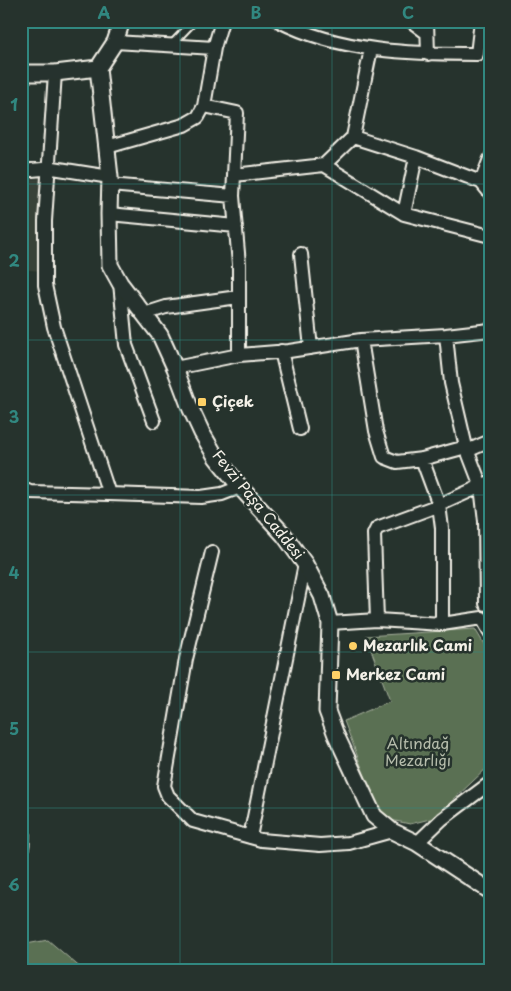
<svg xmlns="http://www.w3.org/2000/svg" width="511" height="991" font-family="'Playpen Sans',sans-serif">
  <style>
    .built { fill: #394237 }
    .green { fill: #5a6f52; stroke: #a7b09d }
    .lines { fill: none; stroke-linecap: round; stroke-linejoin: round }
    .service-casing { stroke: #f4f1e8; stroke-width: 10 }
    .minor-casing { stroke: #f4f1e8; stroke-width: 16 }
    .tertiary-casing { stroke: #f4f1e8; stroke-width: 19 }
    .service { stroke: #26332d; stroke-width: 6 }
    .minor { stroke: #26332d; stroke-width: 12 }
    .tertiary { stroke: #26332d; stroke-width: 15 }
    .grid { fill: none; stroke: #318880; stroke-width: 1; stroke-opacity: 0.55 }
    .poi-dot { fill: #ffd166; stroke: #26332d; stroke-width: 2 }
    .labels { text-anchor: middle; stroke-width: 5; stroke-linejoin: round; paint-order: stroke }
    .poi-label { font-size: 15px; font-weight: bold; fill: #f4f1e8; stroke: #26332d; text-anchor: start }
    .street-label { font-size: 15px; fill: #f4f1e8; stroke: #26332d }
    .park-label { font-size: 15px; fill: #b6bdac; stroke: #26332d }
    .neatline { fill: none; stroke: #318880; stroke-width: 2 }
    .grid-label { font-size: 16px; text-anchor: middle; font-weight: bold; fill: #318880 }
  </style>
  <rect width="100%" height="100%" fill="#26332d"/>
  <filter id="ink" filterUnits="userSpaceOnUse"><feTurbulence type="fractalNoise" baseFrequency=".02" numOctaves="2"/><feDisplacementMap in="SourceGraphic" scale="10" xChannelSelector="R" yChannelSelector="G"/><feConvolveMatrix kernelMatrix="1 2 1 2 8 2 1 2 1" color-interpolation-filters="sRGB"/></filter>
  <g filter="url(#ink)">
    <path class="built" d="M42,178l-1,93 -20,-2v-89z"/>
    <path class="green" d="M475,629l15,25v111l-56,53 -24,6 -29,-6 -37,-97 46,-20 -24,-65z
      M48,940l35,30h-62v-25z"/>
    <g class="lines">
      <g class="service-casing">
        <path id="service" d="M172,44l22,-23
          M21,802c8,26 5,45 0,72"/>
      </g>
      <g class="minor-casing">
        <path id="minor" d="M279,21c61,31 132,33 198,33l4,-33
          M411,21l16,12
          M427,21l1,33
          M115,42l99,6
          M204,106l33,7 -4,83 6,68v91
          M353,137l63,20 65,25 9,11
          M107,147l77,-22 14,-8 6,-11 10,-58 8,-27
          M324,165l80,49 86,22
          M21,171l32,-3 57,9
          M234,175l90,-10 29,-28 18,-88
          M481,182l9,-23
          M110,185l123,11
          M109,214l127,12
          M404,214l12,-57
          M301,254l10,94
          M120,283l6,62 28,76
          M144,314l22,-7 72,-10
          M446,335l5,48 15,64 15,39 4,35 1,83
          M361,340l15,91 8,26 13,5 25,-3 44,-12
          M281,351l19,78
          M175,368l64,-13 50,-4 72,-11 85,-5 44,-5
          M467,451l23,-10
          M422,459l17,46 3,23v96
          M21,488l9,4 79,2 -55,-167 -9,-42v-64l10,-148
          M109,494l92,3 21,-3 18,-7
          M212,552l-26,107 -22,127 4,10 25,25 68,19 59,5 29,-2 43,-12
          M377,620l-3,-86 3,-6 62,-23 51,-23
          M330,623l47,-3 65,4 40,-6 8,14
          M250,837l55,-273
          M417,843l25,-24 48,-36"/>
      </g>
      <g class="tertiary-casing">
        <path id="tertiary" d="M98,68l12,109 -1,37 1,51 10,18 40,52 15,33 14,37 13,28 14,24 24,30 44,48 21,29 17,32 8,27 -3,88 9,24 38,81 18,15 25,12 73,48
          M98,68l17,-26 7,-21
          M21,73h34l43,-5"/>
      </g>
      <use href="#service" class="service"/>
      <use href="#minor" class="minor"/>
      <use href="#tertiary" class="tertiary"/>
    </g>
  </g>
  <path class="grid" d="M180,21v949M332,21v949M21,184h469M21,340h469M21,495h469M21,652h469M21,808h469"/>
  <g class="poi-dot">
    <rect x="197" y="397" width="10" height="10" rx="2.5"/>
    <circle cx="353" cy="646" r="5"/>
    <rect x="331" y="670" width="10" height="10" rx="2.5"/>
  </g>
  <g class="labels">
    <g class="poi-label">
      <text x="212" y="407">Çiçek</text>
      <text x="363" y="651">Mezarlık Cami</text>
      <text x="346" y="680">Merkez Cami</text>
    </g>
    <g class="street-label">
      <text transform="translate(258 505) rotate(51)" y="5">Fevzi Paşa Caddesi</text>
    </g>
    <g class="park-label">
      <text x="418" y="749">Altındağ<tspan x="418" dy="17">Mezarlığı</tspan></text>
    </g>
  </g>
  <rect width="511" height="991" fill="none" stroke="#26332d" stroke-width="55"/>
  <rect x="28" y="28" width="456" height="936" class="neatline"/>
  <g class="grid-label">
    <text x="104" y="19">A</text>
    <text x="256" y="19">B</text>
    <text x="408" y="19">C</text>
    <text x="14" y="111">1</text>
    <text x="14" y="267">2</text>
    <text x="14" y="423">3</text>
    <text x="14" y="579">4</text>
    <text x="14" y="735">5</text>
    <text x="14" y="891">6</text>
  </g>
</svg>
